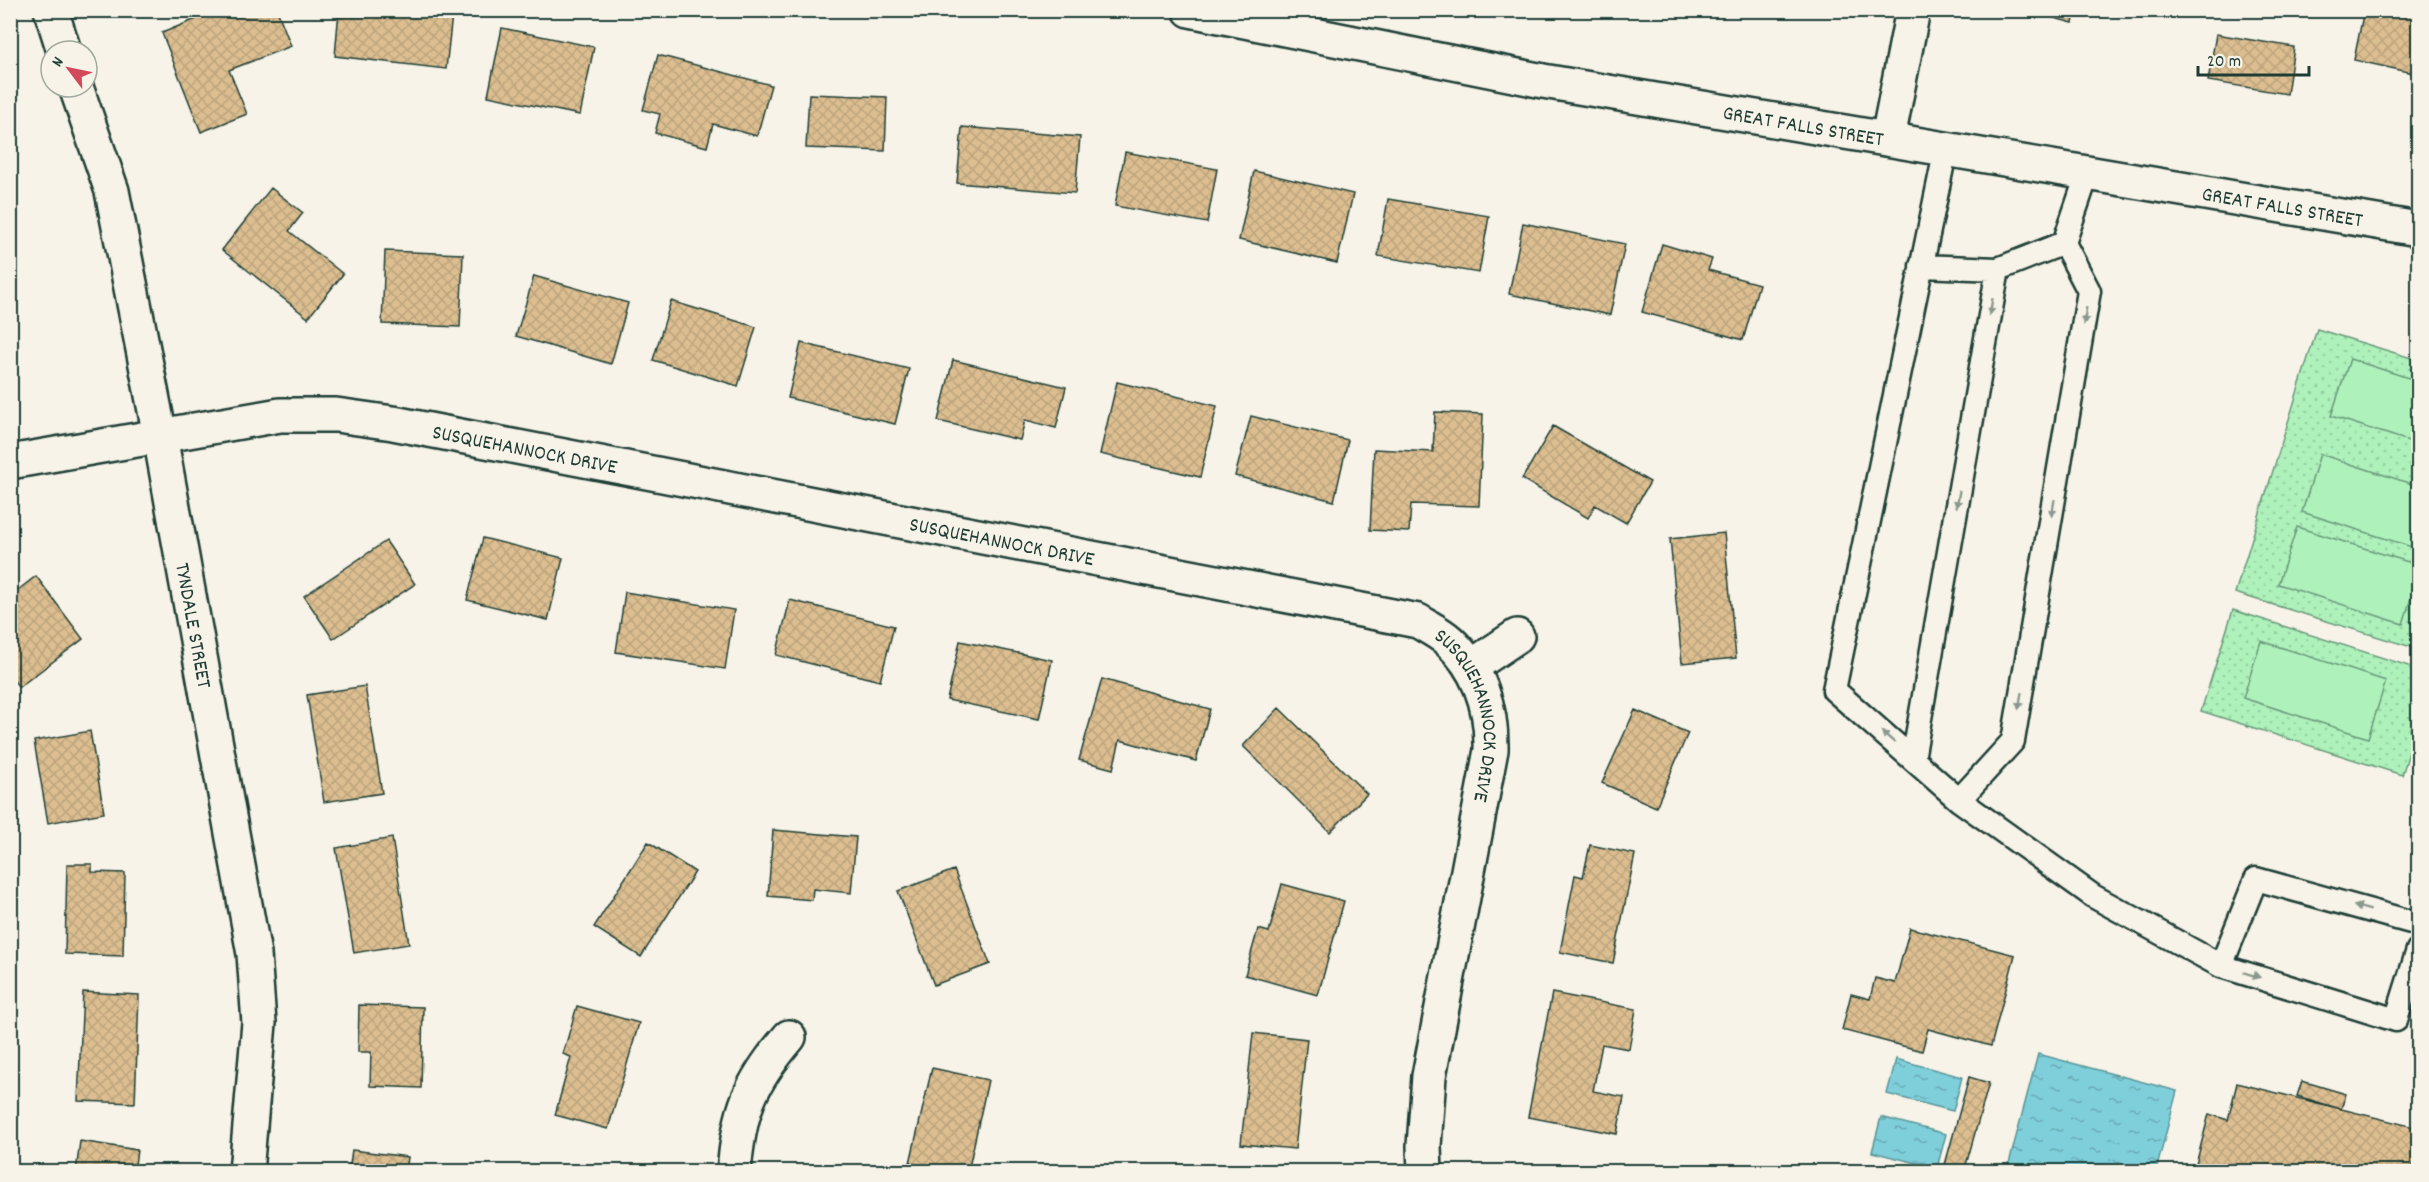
<svg xmlns="http://www.w3.org/2000/svg" width="2429" height="1182" font-family="Dekko,sans-serif">
  <style>
    .park { fill: url(#park-dots); stroke: #669778; stroke-width: 1.5 }
    .pitch { fill: #aef1bb; stroke: #669778; stroke-width: 1.5 }
    .water { fill: url(#water-ripples); stroke: #599598; stroke-width: 1.5 }
    .building { fill: url(#building-cross-hatch); stroke: #1f3d34; stroke-width: 1.5 }
    .lines { fill: none; stroke-linecap: round; stroke-linejoin: round }
    .lane-casing { stroke: #1f3d34; stroke-width: 27 }
    .street-casing { stroke: #1f3d34; stroke-width: 38 }
    .secondary-casing { stroke: #1f3d34; stroke-width: 38 }
    .lane { stroke: #f7f3e8; stroke-width: 22 }
    .street { stroke: #f7f3e8; stroke-width: 33 }
    .secondary { stroke: #f7f3e8; stroke-width: 33 }
    .oneway { fill: #8b988e }
    .labels { text-anchor: middle; stroke-width: 5; stroke-linejoin: round; paint-order: stroke }
    .street-label { font-size: 21px; fill: #1f3d34; stroke: #f7f3e8 }
  </style>
  <defs>
    <pattern id="park-dots" width="8" height="8" patternUnits="userSpaceOnUse" patternTransform="scale(1.5)"><rect width="8" height="8" fill="#aef1bb"/><path d="M2 2h.1M6 6h.1" fill="none" stroke="#95d0a1" stroke-width="1.8" stroke-linecap="round"/></pattern>
    <pattern id="water-ripples" width="26" height="14" patternUnits="userSpaceOnUse" patternTransform="scale(1.5)"><rect width="26" height="14" fill="#7fcfdb"/><path d="M2 4q2-2 4 0t4 0M15 11q2-2 4 0t4 0" fill="none" stroke="#67a9b2"/></pattern>
    <pattern id="building-cross-hatch" width="8" height="8" patternUnits="userSpaceOnUse" patternTransform="scale(1.5)"><rect width="8" height="8" fill="#dcbe90"/><path d="M0 0l8 8M0 8l8-8" fill="none" stroke="#bca47d"/></pattern>
  </defs>
  <rect width="100%" height="100%" fill="#f7f3e8"/>
  <filter id="ink" filterUnits="userSpaceOnUse"><feTurbulence type="fractalNoise" baseFrequency=".0167" numOctaves="2"/><feDisplacementMap in="SourceGraphic" scale="12" xChannelSelector="R" yChannelSelector="G"/><feConvolveMatrix kernelMatrix="1 2 1 2 8 2 1 2 1" color-interpolation-filters="sRGB"/></filter>
  <g filter="url(#ink)">
    <path class="park" d="M2317,329l101,31v289l-183,-56z
      M2233,610l185,59v55l-16,51 -201,-64z"/>
    <path class="pitch" d="M2350,359l68,22v63l-87,-28z
      M2320,454l98,32v63l-116,-37z
      M2297,527l121,38v10l-15,49 -125,-40z
      M2261,641l125,40 -18,57 -125,-40z"/>
    <path class="water" d="M2038,1054l139,37 -21,80h-149z
      M1896,1059l66,18 -9,34 -66,-17z
      M1881,1117l65,17 -9,34 -65,-16z"/>
    <path class="building" d="M218,10h59l14,36 -62,24 18,44 -46,18 -39,-99z
      M339,10h75l38,5 -6,54 -111,-13z
      M2024,10h52l-3,13z
      M2364,10h54v64l-64,-14z
      M502,28l92,19 -14,68 -92,-19z
      M2216,34l78,13 -7,47 -79,-13z
      M658,55l113,30 -14,51 -44,-12 -6,23 -52,-14 5,-19 -17,-4z
      M809,94l78,3 -2,54 -79,-3z
      M962,127l118,10 -5,56 -118,-10z
      M1125,152l92,17 -10,54 -92,-17z
      M1254,171l99,23 -16,69 -98,-23z
      M271,188l32,25 -14,18 54,43 -35,44 -86,-68z
      M1388,199l101,17 -10,57 -101,-17z
      M1523,223l102,21 -15,71 -101,-21z
      M1662,244l50,15 -4,11 51,14 -16,56 -101,-28z
      M385,251l78,3 -3,73 -78,-3z
      M534,276l94,27 -17,61 -95,-28z
      M671,301l85,26 -18,59 -85,-26z
      M801,343l108,26 -14,55 -107,-26z
      M953,360l113,27 -10,41 -31,-8 -5,20 -82,-19z
      M1117,382l100,24 -17,71 -100,-23z
      M1435,412l48,2 -4,92 -68,-2 -2,28 -39,-2 4,-81 59,3z
      M1251,416l97,24 -14,61 -99,-25z
      M1553,426l97,56 -24,41 -31,-18 -7,13 -66,-39z
      M1724,533l12,125 -54,5 -12,-124z
      M483,538l80,20 -15,62 -81,-20z
      M386,541l29,43 -82,55 -29,-43z
      M36,576l47,63 -64,48 -9,-11v-80z
      M625,592l109,18 -9,59 -109,-17z
      M790,600l104,26 -14,55 -104,-26z
      M960,641l92,19 -13,59 -92,-19z
      M1102,679l108,30 -14,52 -76,-21 -7,29 -34,-9z
      M365,686l17,107 -58,9 -17,-107z
      M1279,708l88,86 -37,38 -87,-86z
      M1635,710l53,23 -32,74 -54,-24z
      M90,731l14,82 -56,10 -14,-82z
      M773,830l83,7 -5,56 -38,-4 -1,11 -44,-4z
      M392,838l17,106 -55,9 -18,-105z
      M648,842l47,30 -54,85 -47,-30z
      M1590,845l45,9 -22,109 -53,-11 15,-77 8,2z
      M67,864h25v8l33,1 -2,83 -58,-2z
      M954,870l36,94 -56,21 -36,-94z
      M1282,884l62,17 -26,94 -73,-20 13,-46 11,3z
      M1910,928l105,27 -24,91 -63,-17 -6,22 -80,-21 9,-36 19,5 5,-21 20,5z
      M83,992l56,3 -4,108 -57,-2z
      M1552,993l84,16 -7,40 -27,-5 -9,47 31,6 -7,37 -89,-17z
      M359,1005l64,2 -2,81 -51,-2 1,-34h-13z
      M577,1006l62,17 -31,106 -53,-14 16,-58 -8,-3z
      M1253,1033l54,6 -12,110 -54,-5z
      M932,1068l56,12 -20,92h-20l-38,-9z
      M1969,1077l20,6 -25,89h-21z
      M2302,1081l44,13 -5,15 -44,-13z
      M2237,1083l181,45v17l-6,27h-218l15,-58 19,6z
      M80,1141l57,9 -3,22h-58z
      M352,1150l56,7 -2,15h-57z"/>
    <g class="lines">
      <g class="lane-casing">
        <path id="lane" d="M1946,148l-112,542 125,110 54,-59 76,-450 -25,-48
          M1921,266l77,3
          M1913,759l85,-490 66,-26 24,-71
          M1959,800l134,96 128,70
          M2418,924l-162,-45 -35,87 175,54 22,-70"/>
      </g>
      <g class="street-casing">
        <g id="street">
          <path d="M51,10l13,41"/>
          <path id="s1" d="M76,87l36,104 48,245 94,518 5,69 -13,149"/>
          <path d="M1888,138l25,-128"/>
          <path id="s2" d="M10,462l270,-47h56l57,8 1025,198c10,6 22,12 31,20 31,29 43,68 42,109l-62,326 -5,70 1,26"/>
          <path d="M1471,667l46,-31"/>
          <path d="M734,1172c5,-61 15,-88 55,-135"/>
        </g>
      </g>
      <g class="secondary-casing">
        <g id="secondary">
          <path id="s3" d="M1190,10l353,71 875,148"/>
        </g>
      </g>
      <use href="#lane" class="lane"/>
      <use href="#street" class="street"/>
      <use href="#secondary" class="secondary"/>
    </g>
    <defs><path id="oneway-solid" d="M-6-.8H1V-3.2L6.5 0L1 3.2V.8H-6Z" transform="scale(1.5)"/></defs>
    <g class="oneway">
      <use href="#oneway-solid" transform="translate(1991 307) rotate(100)"/>
      <use href="#oneway-solid" transform="translate(2085 316) rotate(99)"/>
      <use href="#oneway-solid" transform="translate(1958 499) rotate(100)"/>
      <use href="#oneway-solid" transform="translate(2053 508) rotate(100)"/>
      <use href="#oneway-solid" transform="translate(2020 701) rotate(100)"/>
      <use href="#oneway-solid" transform="translate(1888 737) rotate(-139)"/>
      <use href="#oneway-solid" transform="translate(2362 908) rotate(-165)"/>
      <use href="#oneway-solid" transform="translate(2252 975) rotate(17)"/>
    </g>
  </g>
  <g class="labels">
    <g class="street-label">
      <text dy="7" stroke="none"><textPath href="#s3" startOffset="624">GREAT FALLS STREET</textPath></text>
      <text dy="7" stroke="none"><textPath href="#s3" startOffset="1110">GREAT FALLS STREET</textPath></text>
      <text dy="7" stroke="none"><textPath href="#s2" startOffset="522">SUSQUEHANNOCK DRIVE</textPath></text>
      <text dy="7" stroke="none"><textPath href="#s2" startOffset="1008">SUSQUEHANNOCK DRIVE</textPath></text>
      <text dy="7" stroke="none"><textPath href="#s1" startOffset="552">TYNDALE STREET</textPath></text>
      <text dy="7" stroke="none"><textPath href="#s2" startOffset="1548">SUSQUEHANNOCK DRIVE</textPath></text>
    </g>
  </g>
  <rect width="2429" height="1182" fill="none" stroke="#f7f3e8" stroke-width="36"/>
  <rect x="18" y="18" width="2393" height="1146" fill="none" stroke="#1f3d34" stroke-width="2" filter="url(#ink)"/>
  <g transform="translate(69 69) rotate(302)"><circle r="28" fill="#f7f3e8" stroke="#a1aaa0" stroke-width="1.5"/>
  <path d="M0-4.5L10 22L0 15L-10 22Z" fill="#d1495b"/>
  <text y="-9" font-size="16" font-weight="bold" text-anchor="middle" fill="#1f3d34">N</text>
  </g>
  <path d="M2198 66v9h111v-9" fill="none" stroke="#1f3d34" stroke-width="3"/>
  <text x="2207" y="66" font-size="18" fill="#1f3d34" stroke="#f7f3e8" stroke-width="4.5" paint-order="stroke">20 m</text>
</svg>
